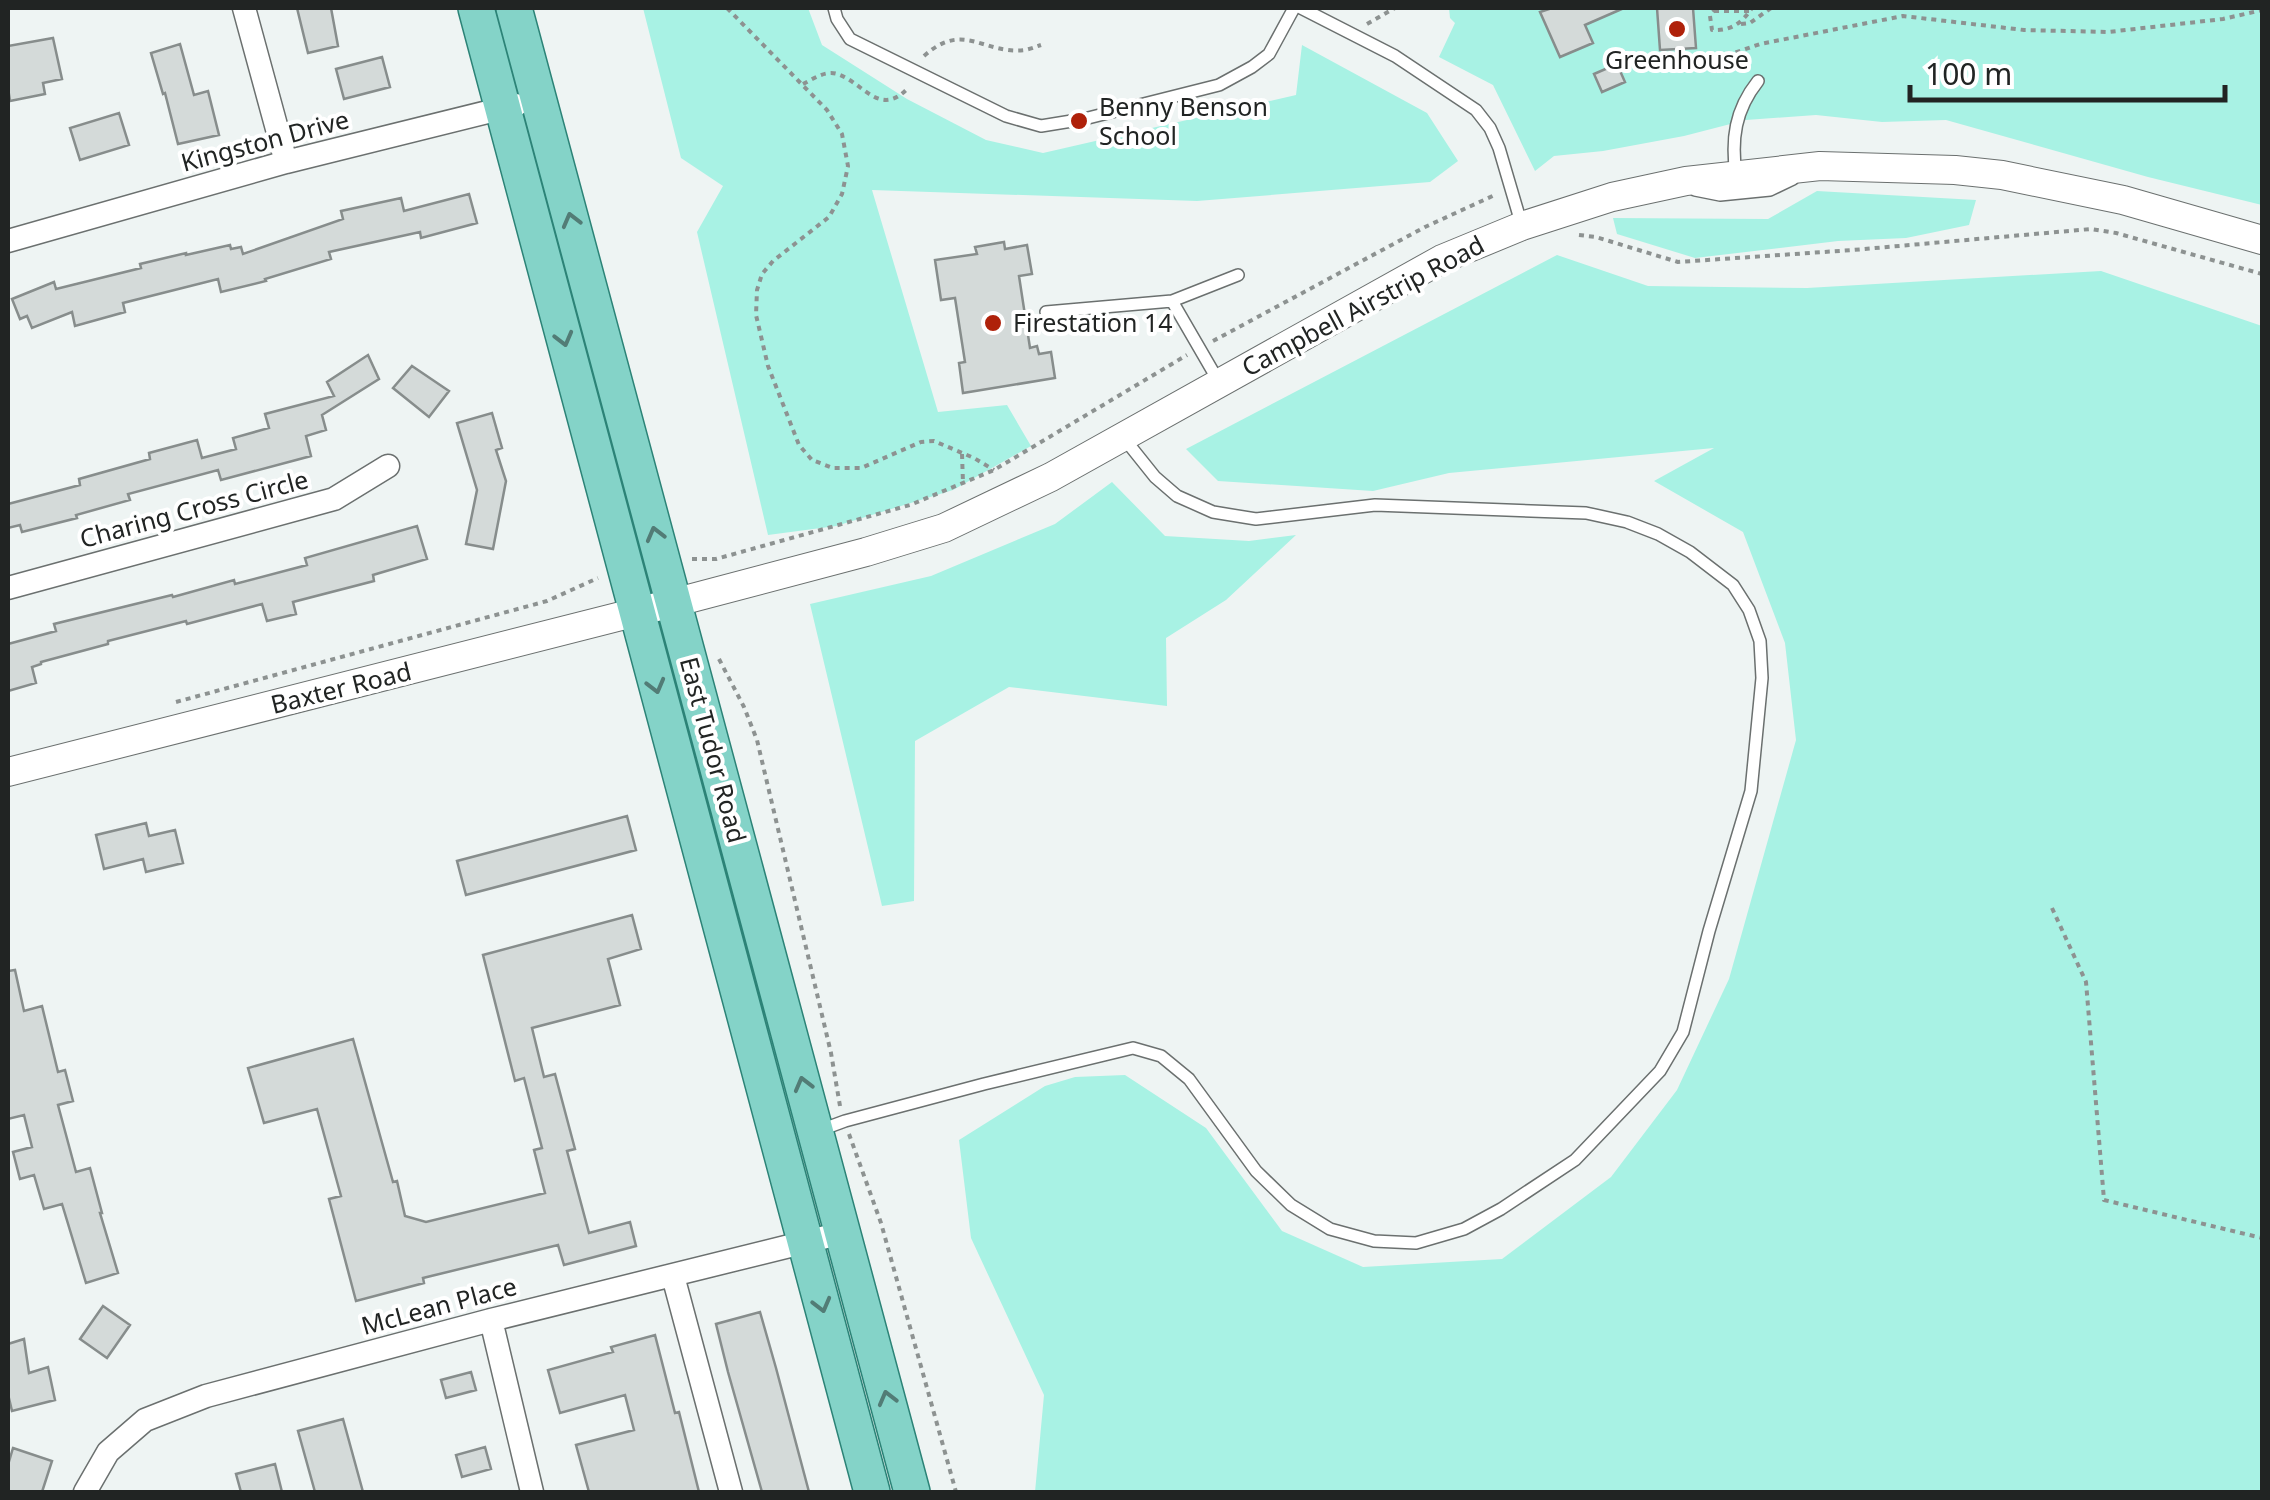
<svg xmlns="http://www.w3.org/2000/svg" width="2270" height="1500" font-family="'Noto Sans',sans-serif">
  <style>
    .green { fill: #a8f2e4 }
    .building { fill: #d4dad9; stroke: #878d8c; stroke-width: 2.5 }
    .lines { fill: none; stroke-linecap: round; stroke-linejoin: round }
    .service-casing { stroke: #6b706f; stroke-width: 14 }
    .minor-casing { stroke: #6b706f; stroke-width: 25 }
    .tertiary-casing { stroke: #6b706f; stroke-width: 30 }
    .primary-casing { stroke: #2c8377; stroke-width: 38 }
    .path { stroke: #8d9291; stroke-width: 4; stroke-dasharray: 5 5; stroke-linecap: butt }
    .service { stroke: #fff; stroke-width: 11 }
    .minor { stroke: #fff; stroke-width: 22 }
    .tertiary { stroke: #fff; stroke-width: 28 }
    .primary { stroke: #84d3c8; stroke-width: 35 }
    .oneway { stroke: #527c76 }
    .poi-dot { fill: #af210a; stroke: #fff; stroke-width: 4 }
    .labels { text-anchor: middle; stroke-width: 8; stroke-linejoin: round; paint-order: stroke }
    .poi-label { font-size: 25px; fill: #212423; stroke: #fff; text-anchor: start }
    .street-label { font-size: 25px; fill: #212423; stroke: #fff }
  </style>
  <rect width="100%" height="100%" fill="#eef4f3"/>
  <path class="green" d="M643,8h165l14,37 85,54 79,41 57,13 253,-58 6,-50 125,68 31,48 -28,21 -233,19 -325,-11 66,222 69,-7 24,41 -78,44 -117,36 -68,9 -71,-303 26,-46 -42,-28z
    M1449,8h813v197l-114,-28 -202,-57 -64,2 -66,-7 -70,5 -62,16 -81,15 -49,5 -19,15 -42,-86 -54,-28 16,-34 -5,-5z
    M1817,191l159,9 -7,25 -63,13 -68,3 -143,17 -78,-24 -4,-16 155,1z
    M1557,255l91,31 159,2 294,-17 161,55v1166h-96l-1,-2 -9,2h-1121l9,-97 -73,-157 -12,-98 86,-54 30,-9 50,-2 81,53 76,103 81,36 139,-8 109,-82 66,-87 52,-111 67,-239 -11,-97 -42,-111 -89,-51 60,-33 -265,25 -76,18 -155,-10 -32,-32z
    M1112,482l53,54 84,5 47,-6 -70,65 -60,38 1,68 -158,-19 -94,54 -1,160 -32,5 -72,-302 121,-28 124,-52z"/>
  <path class="building" d="M297,8h34l7,38 -30,7z
    M1552,8h72l-39,17 8,18 -33,14 -20,-45z
    M1657,8h36l3,40 -36,2z
    M53,38l9,41 -19,4 2,11 -35,7 -2,-13v-42z
    M180,44l14,51 14,-4 11,44 -41,9 -13,-51 -2,1 -12,-41z
    M382,57l8,30 -46,12 -8,-30z
    M1617,64l8,18 -23,10 -8,-18z
    M119,113l10,32 -49,15 -10,-32z
    M469,194l8,29 -56,15 -1,-6 -91,20 2,7 -66,20 1,2 -45,11 -3,-13 -95,24 2,9 -50,14 -3,-14 -40,16 -5,-12 -7,3 -8,-20 42,-17 2,7 85,-21 -1,-4 46,-11v2l44,-10 1,4 10,-2 2,7 100,-35 -2,-8 60,-13 3,13z
    M1004,242l1,7 22,-4 5,29 -13,2 11,72 7,-2 2,8 12,-2 4,26 -92,15 -4,-30 6,-1 -10,-64 -14,2 -6,-40 42,-6 -2,-7z
    M368,355l11,24 -57,36 4,15 -20,6 5,20 -90,24 -3,-10 -90,24 2,6 -54,15 1,3 -55,14 -2,-7 -12,3v-24l72,-19 -1,-6 71,-20 -1,-6 48,-13 5,18 34,-9 -3,-11 36,-10 -4,-14 69,-18 -7,-14z
    M412,366l37,25 -20,26 -36,-29z
    M492,413l10,35 -6,2 10,31 -13,68 -27,-5 11,-54 -20,-67z
    M417,526l10,33 -54,16 1,6 -81,21 3,12 -29,7 -5,-17 -75,20 -1,-3 -78,20v3l-67,18v2l-9,3 4,16 -28,8v-47l48,-13 -2,-7 118,-29 1,2 61,-17 1,4 72,-19 -2,-7z
    M627,816l9,34 -170,45 -9,-34z
    M146,823l3,13 26,-6 8,33 -37,9 -3,-13 -39,10 -8,-34z
    M632,915l9,34 -33,10 12,46 -88,23 12,49 11,-3 20,75 -8,2 22,82 41,-11 6,24 -72,19 -6,-20 -135,33 1,5 -68,18 -27,-102 12,-3 -24,-87 -53,14 -16,-55 105,-29 40,143 4,-1 8,35 21,6 119,-29 -11,-43 8,-2 -18,-70 -9,3 -32,-126z
    M15,970l9,41 18,-5 16,66 7,-2 8,31 -15,4 18,67 14,-4 12,45h-2l18,60 -32,10 -24,-79 -18,5 -10,-34 -14,4 -7,-27 19,-5 -8,-32 -16,4v-148z
    M103,1306l27,19 -23,33 -27,-19z
    M760,1312l16,56 33,124h-47l-34,-120 -12,-48z
    M655,1335l20,78 4,-1 20,80h-110l-13,-47 58,-15 -9,-35 -65,18 -12,-43 65,-18 -2,-5z
    M24,1339l5,34 19,-6 7,33 -43,11 -4,-17v-50z
    M471,1372l5,18 -30,8 -5,-18z
    M343,1419l20,73h-48l-17,-61z
    M485,1447l6,22 -29,8 -6,-22z
    M13,1448l39,13 -10,31h-34v-27z
    M275,1464l7,28h-41l-5,-18z"/>
  <g class="lines">
    <g class="service-casing">
      <path id="service" d="M834,8l3,11 13,20 156,77 35,10 43,-7 135,-34 33,-18 17,-13 25,-46
        M1301,8l94,48 81,54 14,18 9,20 23,78
        M1736,175c-5,-36 -1,-65 22,-94
        M1695,190l25,5 50,-5 23,-11
        M1172,301l66,-26
        M1046,312l126,-11 47,81
        M818,1131l27,-10 139,-37 149,-36 28,8 28,23 67,92 35,34 39,24 44,12 42,2 48,-14 37,-20 74,-49 85,-89 23,-39 26,-101 42,-140 11,-113 -2,-37 -11,-31 -16,-25 -43,-33 -32,-18 -31,-12 -41,-9 -211,-8 -119,14 -43,-7 -36,-16 -22,-19 -32,-40"/>
    </g>
    <g class="minor-casing">
      <path id="minor" d="M244,8l42,154
        M8,241l278,-79 230,-57
        M8,588l326,-89 54,-33
        M673,1276l58,216
        M491,1320l41,172
        M85,1492l23,-40 37,-32 61,-24 285,-76 351,-87"/>
    </g>
    <g class="tertiary-casing">
      <path id="tertiary" d="M8,772l684,-174 174,-46 78,-24 107,-51 391,-218 80,-33 90,-29 74,-16 134,-15 135,4 47,5 121,25 139,40"/>
    </g>
    <g class="primary-casing">
      <path id="primary" d="M476,8l396,1484
        M514,8l398,1484"/>
    </g>
    <path class="path" d="M727,8l100,102 15,24 6,32 -6,28 -13,23 -56,44 -11,13 -5,16 -1,25 12,51 31,79 13,15 21,8h28l60,-26 13,-1 40,17 20,12
      M1716,8l-6,8 2,14c19,1 30,-7 40,-22
      M1714,11h35
      M1367,24l28,-16
      M1741,24l9,-1 21,-15
      M924,56c40,-36 59,-1 101,-6 5,-1 10,-3 16,-5
      M1668,69l34,-12 32,-4 26,-9 143,-28 121,14 84,2 115,-13 39,-9
      M803,84c12,-6 24,-15 37,-9 25,10 41,43 69,12
      M1579,235l17,2 82,25 175,-12 238,-21 25,4 146,41
      M1213,341l212,-114 72,-33
      M962,454l1,29
      M692,559h24l194,-54 84,-35 193,-115
      M719,659l25,48 13,33 74,313 9,53
      M176,702l371,-101 51,-23
      M2052,908l34,74 18,218 158,38
      M849,1134l32,89 75,269"/>
    <use href="#service" class="service"/>
    <use href="#minor" class="minor"/>
    <use href="#tertiary" class="tertiary"/>
    <use href="#primary" class="primary"/>
  </g>
  <defs><path id="oneway-chevron" d="M-2-3.5L2.5 0L-2 3.5" fill="none" stroke-width="1.6" stroke-linecap="round" stroke-linejoin="round" transform="scale(2.5)"/></defs>
  <g class="oneway">
    <use href="#oneway-chevron" transform="translate(571 220) rotate(-105)"/>
    <use href="#oneway-chevron" transform="translate(564 339) rotate(75)"/>
    <use href="#oneway-chevron" transform="translate(655 534) rotate(-105)"/>
    <use href="#oneway-chevron" transform="translate(656 686) rotate(75)"/>
    <use href="#oneway-chevron" transform="translate(803 1084) rotate(-105)"/>
    <use href="#oneway-chevron" transform="translate(822 1305) rotate(75)"/>
    <use href="#oneway-chevron" transform="translate(887 1398) rotate(-105)"/>
  </g>
  <g class="poi-dot">
    <circle cx="1677" cy="29" r="10"/>
    <circle cx="1079" cy="121" r="10"/>
    <circle cx="993" cy="323" r="10"/>
  </g>
  <g class="labels">
    <g class="poi-label">
      <text x="1677" y="69" text-anchor="middle">Greenhouse</text>
      <text x="1099" y="116">Benny Benson<tspan x="1099" dy="29">School</tspan></text>
      <text x="1013" y="332">Firestation 14</text>
    </g>
    <g class="street-label">
      <text transform="translate(265 141) rotate(-15)" y="9">Kingston Drive</text>
      <text transform="translate(1363 306) rotate(-28)" y="9">Campbell Airstrip Road</text>
      <text transform="translate(194 509) rotate(-15)" y="9">Charing Cross Circle</text>
      <text transform="translate(341 688) rotate(-14)" y="9">Baxter Road</text>
      <text transform="translate(713 750) rotate(75)" y="9">East Tudor Road</text>
      <text transform="translate(439 1306) rotate(-15)" y="9">McLean Place</text>
    </g>
  </g>
  <rect width="2270" height="1500" fill="none" stroke="#212423" stroke-width="20"/>
  <path d="M1910 85v15h315v-15" fill="none" stroke="#212423" stroke-width="5"/>
  <text x="1925" y="85" font-size="30" fill="#212423" stroke="#ffffff" stroke-width="8" paint-order="stroke">100 m</text>
</svg>
